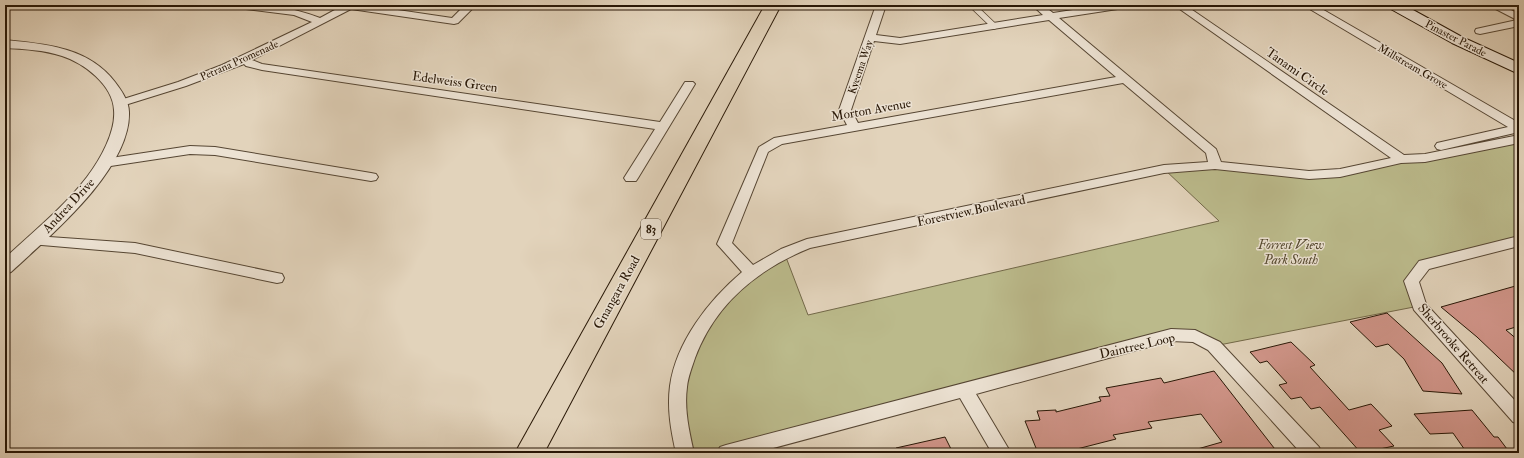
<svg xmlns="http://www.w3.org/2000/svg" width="1524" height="458" font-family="'IM FELL Double Pica',serif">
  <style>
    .green { fill: #bbba8b; stroke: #726848 }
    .building { fill: #d2968b; stroke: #281706 }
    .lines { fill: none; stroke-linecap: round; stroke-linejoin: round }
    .service-casing { stroke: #564633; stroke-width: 7 }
    .minor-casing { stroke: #564633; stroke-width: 2 }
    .tertiary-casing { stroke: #564633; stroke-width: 2 }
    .secondary-casing { stroke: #281706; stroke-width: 2 }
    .primary-casing { stroke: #281706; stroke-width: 2 }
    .service { stroke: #ece2d3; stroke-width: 5.5 }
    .minor { fill: #ece2d3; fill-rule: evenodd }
    .tertiary { fill: #ece2d3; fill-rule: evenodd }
    .secondary { fill: #ece2d3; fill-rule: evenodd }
    .primary { fill: #e2d3bb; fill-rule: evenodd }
    .labels { text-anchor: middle; stroke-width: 3; stroke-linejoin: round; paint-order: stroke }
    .far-street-label { font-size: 11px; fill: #281706; stroke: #ece2d3 }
    .shield { fill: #ece2d3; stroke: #635444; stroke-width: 1 }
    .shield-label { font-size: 12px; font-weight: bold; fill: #281706 }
    .street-label { font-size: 13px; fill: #281706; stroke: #ece2d3 }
    .park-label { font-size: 13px; font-style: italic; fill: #54482e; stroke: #ece2d3 }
  </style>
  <rect width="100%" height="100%" fill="#e2d3bb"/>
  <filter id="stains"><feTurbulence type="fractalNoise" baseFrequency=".005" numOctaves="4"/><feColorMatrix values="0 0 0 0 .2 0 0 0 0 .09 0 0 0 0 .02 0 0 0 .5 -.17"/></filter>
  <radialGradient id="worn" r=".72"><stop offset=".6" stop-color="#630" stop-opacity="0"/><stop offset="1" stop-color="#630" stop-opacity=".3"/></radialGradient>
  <path class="green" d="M1519,139v102l-95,25 -13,15 8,25 -205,40 -43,-11 -445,118h-41l-7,-27 9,-70 22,-43 75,-61 24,63 411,-94 -55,-52 51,-4 94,10z"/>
  <path class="building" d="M1519,285v41l-13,4 13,11v36l-42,-40 -36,-30z
    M1387,313l55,50 20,31 -39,-3 -19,-32 -16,-15 -12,3 -26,-25z
    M1291,342l24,23 -5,2 39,43 22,-6 21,22 -13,4 15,16 -33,7 -41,-46 -9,2 -10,-12 -10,2 -12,-14 8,-2 -20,-22 -7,2 -10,-11z
    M1214,371l64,82h-83l-1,-3 28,-8 -21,-28 -53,8 4,6 -39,7 3,4 -43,11 1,3h-36l-13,-32 15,-1 -3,-9 19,-1v2l45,-11 -2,-4 11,-1 -4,-8 55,-10 3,5z
    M1472,410l22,27h4l12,16h-43l-14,-20 -23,1 -16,-20z
    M945,437l8,16h-57v-5z"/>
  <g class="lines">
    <g class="service-casing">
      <path id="service" d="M972,5l22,21
        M5,7l18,-2"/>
    </g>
    <g class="minor-casing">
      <path id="minor" d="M233,5c32,0 56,1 87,13l24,-13h20l88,13 13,-13h11l-18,18 -4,1 -103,-15 -99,51 10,4 398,58 25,-40h8l2,2 -57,94 -2,3h-10l-2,-3 31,-49 -393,-59 -16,-4 -2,-2 -58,22 -61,19h-8l-2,-2 2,-2 61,-19 44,-17 90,-43 -18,-7 -56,-7z
        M876,5h10l-10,30 24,3 143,-23 -11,-10h11l10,8 53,-8h23l-5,3 -65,10 157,131 5,13 88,9 31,-2 51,-11 -217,-153h11l219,150 21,-1 94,-19v8l-94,19 -24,1 -61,14 -31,2 -94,-10 -51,4 -354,75c-52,21 -95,56 -115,110 -3,9 -7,19 -8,29 -3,22 2,44 7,66h-18c-5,-22 -9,-44 -6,-67 6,-44 39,-86 72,-114l-25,-28 42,-97 15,-9 73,-13 -8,-15zM1049,20l67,57 -258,46 -7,-13 23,-69 26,3zM1123,83l83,70 2,9 -44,3 -357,74 -26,10 -28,16 -21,-22 36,-91 14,-8z
        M1303,5h12l204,118v9l-78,18 -4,-1 -2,-3 2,-3 71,-16z
        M1488,5h13l18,9v12l-39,8 -4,-1 -1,-2 1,-2 41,-9z
        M190,146l25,1 156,26 5,1 2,3 -2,3 -5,1 -156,-26 -25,-1 -86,13 -6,-4 6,-4z
        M35,236l100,7 142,30 5,1 2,4 -2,4 -5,1 -142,-30 -105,-9 -2,-3 2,-3z
        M1519,236v10l-90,23 -10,13 7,22 93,101v19l-6,-2 -99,-112 -10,-29 15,-20z
        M1171,329l24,1 25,12 99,105 3,6h-21l-93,-103 -15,-8 -22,-1 -195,53 35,59h-19l-32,-55 -205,55h-38l3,-6 6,-2z"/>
    </g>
    <g class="tertiary-casing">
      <path id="tertiary" d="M5,40c41,4 83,7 110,42 6,8 14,19 14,30 2,57 -79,124 -118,160l-6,2v-16c28,-26 59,-51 82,-81 13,-17 29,-45 27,-67 -1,-25 -30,-47 -52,-54 -18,-6 -38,-7 -57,-8z"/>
    </g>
    <g class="secondary-casing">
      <path id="secondary" d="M1387,5h17l58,32 57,26v11l-67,-31 -63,-35z"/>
    </g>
    <g class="primary-casing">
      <path id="primary" d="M765,5h16l-237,448h-29z"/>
    </g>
    <use href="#service" class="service"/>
    <use href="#minor" class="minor"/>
    <use href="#tertiary" class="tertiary"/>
    <use href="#secondary" class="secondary"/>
    <use href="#primary" class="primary"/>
  </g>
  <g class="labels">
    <g class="far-street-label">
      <text transform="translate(1456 38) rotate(27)" y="4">Pinaster Parade</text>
      <text transform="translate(239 60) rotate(-24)" y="4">Petrana Promenade</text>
      <text transform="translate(1413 66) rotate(30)" y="4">Millstream Grove</text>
      <text transform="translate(860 67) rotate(-71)" y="4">Kyeema Way</text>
    </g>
    <rect class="shield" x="641" y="219" width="20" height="20" rx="3"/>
    <g class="shield-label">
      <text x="651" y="233">83</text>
    </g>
    <g class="street-label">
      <text transform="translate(1298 71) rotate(35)" y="5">Tanami Circle</text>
      <text transform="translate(455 81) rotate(8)" y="5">Edelweiss Green</text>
      <text transform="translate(871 109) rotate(-10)" y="5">Morton Avenue</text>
      <text transform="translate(68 205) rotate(-47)" y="5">Andrea Drive</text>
      <text transform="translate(971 210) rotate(-12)" y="5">Forestview Boulevard</text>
      <text transform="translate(616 292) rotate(-61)" y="5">Gnangara Road</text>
      <text transform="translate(1454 343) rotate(49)" y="5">Sherbrooke Retreat</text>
      <text transform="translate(1137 345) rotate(-13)" y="5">Daintree Loop</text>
    </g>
    <g class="park-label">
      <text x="1291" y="249">Forrest View<tspan x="1291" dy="15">Park South</tspan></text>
    </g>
  </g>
  <rect width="1524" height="458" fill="none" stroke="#e2d3bb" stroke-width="20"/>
  <rect x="6" y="6" width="1512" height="446" fill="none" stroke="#281706" stroke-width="2"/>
  <rect x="10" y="10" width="1504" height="438" fill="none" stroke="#281706"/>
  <rect width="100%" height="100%" filter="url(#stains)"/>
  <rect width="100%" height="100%" fill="url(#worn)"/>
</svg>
